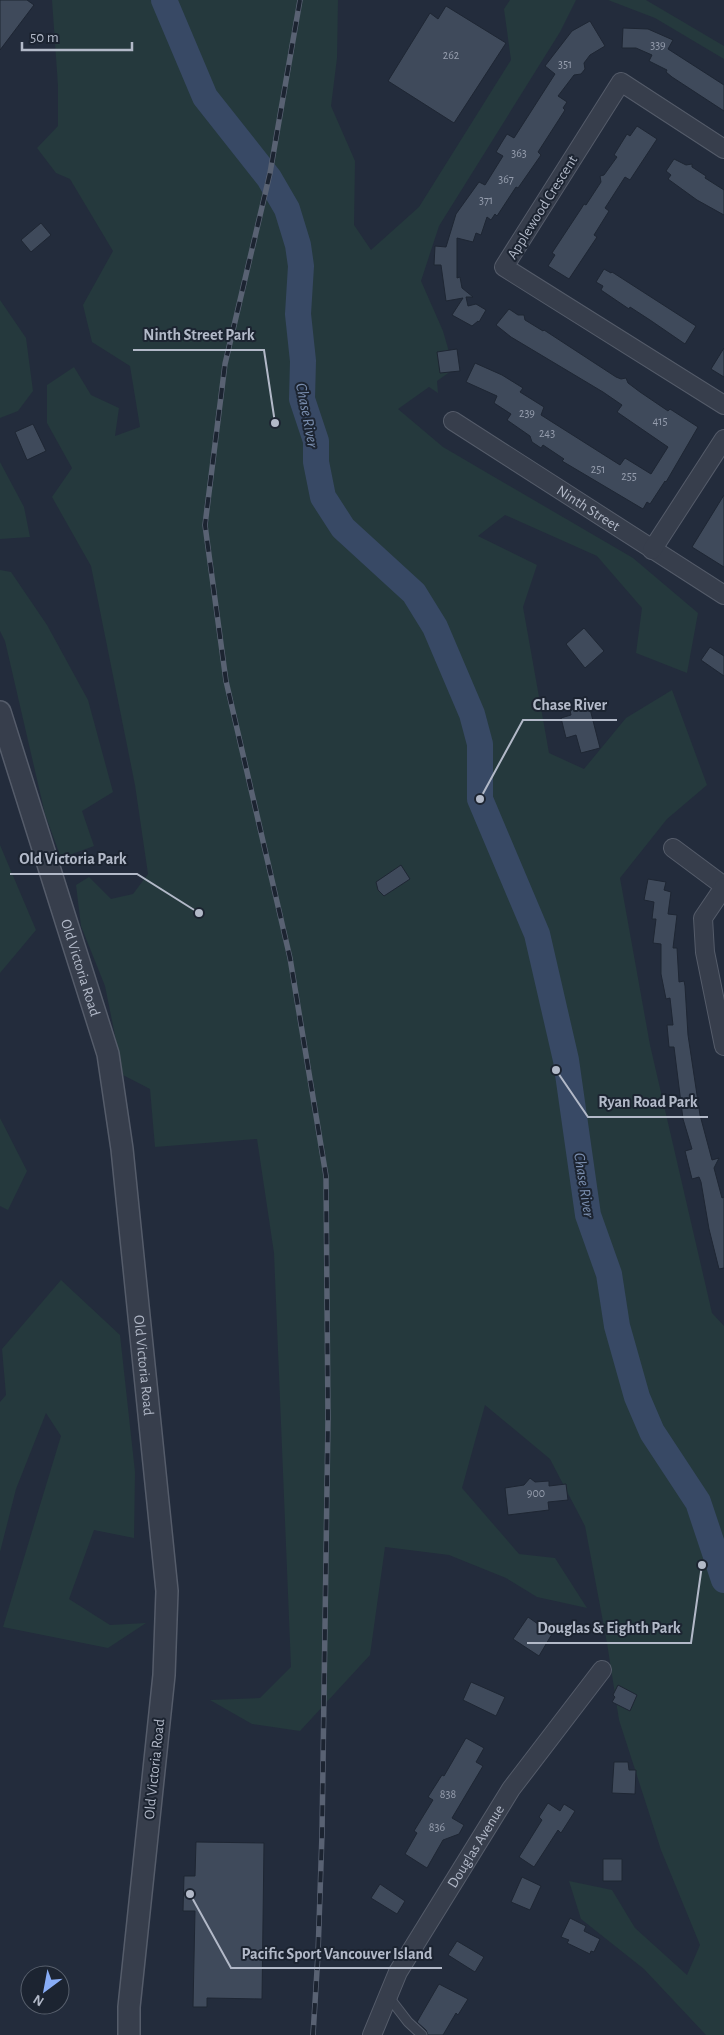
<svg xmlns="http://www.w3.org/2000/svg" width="724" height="2035" font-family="'Alegreya Sans',sans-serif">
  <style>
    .green { fill: #25393d }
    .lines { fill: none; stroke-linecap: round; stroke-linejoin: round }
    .river { stroke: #384965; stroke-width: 26 }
    .building { fill: #3f4a5b; stroke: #1e2633 }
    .service-casing { stroke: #555c6a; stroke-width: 11 }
    .minor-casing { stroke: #555c6a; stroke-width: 20 }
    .tertiary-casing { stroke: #555c6a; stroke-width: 24 }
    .service { stroke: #373e4c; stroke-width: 9 }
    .minor { stroke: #373e4c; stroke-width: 18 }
    .tertiary { stroke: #373e4c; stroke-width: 21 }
    .rail-casing { stroke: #596273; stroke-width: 5.5 }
    .rail { stroke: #1c2431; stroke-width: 4; stroke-dasharray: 11; stroke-linecap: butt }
    .labels { text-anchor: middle; stroke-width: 4; stroke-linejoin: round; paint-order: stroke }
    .number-label { font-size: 12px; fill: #959dad }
    .street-label { font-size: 15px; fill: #b2b9c8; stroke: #1c2431 }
    .water-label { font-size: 16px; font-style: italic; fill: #7a8eaf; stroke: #1c2431 }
    .leader { fill: none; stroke: #b2b9c8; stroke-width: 2 }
    .callout-dot { fill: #b2b9c8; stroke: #1c2431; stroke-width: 2 }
    .callout-label { font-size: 16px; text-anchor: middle; font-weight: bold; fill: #b2b9c8; stroke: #1c2431; stroke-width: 4; stroke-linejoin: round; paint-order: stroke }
  </style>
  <rect width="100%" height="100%" fill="#232c3c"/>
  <path class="green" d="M52,0h286l-1,58 -6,48 24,55 -1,64 17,25 48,-43 92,-147 -7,-51 6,-9h66l-16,32 -121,194 -18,55 22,50 11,38 -17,12 1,12 -9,-6 -31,22 45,38 190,111 65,55 -11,60 -51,-20 6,-45 -45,-52 -92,-41 -27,21 59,29 -14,42 26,146 35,16 42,-51 46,-28 35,95 -40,34 -47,59 30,167 62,268 12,13v709h-18l-62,-66 -63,-50 -12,-38 43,9 23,38 52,47 13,-30 -39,-95 -42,-130 -12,-77 -22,-117 -35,-67 -65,-54 -23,83 57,66 36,4 32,50 -50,-11 -31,-19 -57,-23 -64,-8 -15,108 -70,76 -48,-7 -42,-24 50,-2 31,-31 -17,-414 -17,-114 -102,8 -5,-58 -27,-14 -18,-89 -24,-60 -5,-41 13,-8 22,22 22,-5 15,-20 -13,-89 -44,-219 -39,-69 20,-29 -25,-45v-38l27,-18 17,28 28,13 -4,28 25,-9 -10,-61 -38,-24 -9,-37 30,-54 -43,-72 -14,-6 -19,-25 21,-22v-40z
    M608,0h38l78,46v13l-69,-41z
    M0,300l26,38 7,53 -15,20 -18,7z
    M0,462l24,45 6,30 -30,2z
    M0,570l11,2 36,53 41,75 25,92 -31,19 12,35 -33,12 -16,-44 -40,-173 -5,-10z
    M0,845l36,85 -36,43z
    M0,1118l27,53 -19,39 -8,-4z
    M61,1280l59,55 15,137 -1,66 -40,-8 -25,69 41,26 36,-2 -38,25 -105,-21 58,-191 -15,-23 -30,76 -16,63v-150l6,-7 -4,-46z"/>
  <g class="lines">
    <path class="river" d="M164,0l41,97 64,81 18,31 11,36 3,21 -3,48 5,47 -1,38 14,42v21l7,35 20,31 71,65 21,34 37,87 8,30v55l57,135 29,126 22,155 21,59 8,52 20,71 15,35 46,70 26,78"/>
  </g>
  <path class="building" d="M0,0h27l7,5 -34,45z
    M446,6l60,37 -52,80 -66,-42 42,-68 8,6z
    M590,21l15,25 -15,9 -6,8 1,6 -4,5 -7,1 -16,21 9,6 -4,6 2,2 -27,42 3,3 -23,33 -2,-1 -19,29 -2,-2 -4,6 -4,-3 -6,18 -5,-2 -3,9 -16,-4v40l3,-1 2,11 11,9h-7l2,9 8,-2 10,6 -7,12 -1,-1 -6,5 -20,-11 11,-17 -17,3 -5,-36h-7l1,-19 11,1 10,-33 23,-32 6,3 18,-29 -7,-4 6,-10 5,-8 7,4 41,-64 -10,-8 27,-35z
    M623,28l25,1 25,11 -5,9 56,36v26l-52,-34 -6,-5 1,-2 -18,-9 3,-6 -16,-7h-14z
    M637,126l20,13 -27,41 -5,-3 -20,31 4,3 -15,24 3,2 -28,42 -21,-13 7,-11 -3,-2 29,-44 3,-5 2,1 15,-23 -1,-6 4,-1 13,-18 -3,-2 13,-21 3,2z
    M674,159l12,6 6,-1v3l14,9 -1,2 19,12v25l-27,-15 -29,-21 3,-4 -5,-4z
    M41,223l10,12 -20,17 -10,-12z
    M604,269l7,4 1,-1 84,54 -11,18 -35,-24 -20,-13 -1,2 -28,-19 2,-4 -7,-4z
    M509,309l9,6h6l1,5 18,11 1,-1 72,47 5,2 5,-1 2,5 12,9 28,19 2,-2 28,18 -32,55 -1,-1 -15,23 -3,-2 -4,7 -81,-48 2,-2 -21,-14 -2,3 -9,-6 -2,-6 -23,-16 4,-6 -17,-11 3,-7 -31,-14 9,-19 27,12 21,13 -3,4 24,15 -3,8 79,50 5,-7 26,16 17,-27 -51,-35 5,-7 -19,-13 -92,-55 -15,-12z
    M724,348v29l-13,-8z
    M457,349l3,22 -20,2 -3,-21z
    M33,424l13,27 -19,9 -12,-28z
    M724,495v72l-32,-20z
    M584,628l20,23 -19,17 -19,-24z
    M710,647l14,9v20l-23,-16z
    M589,705l11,43 -19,5 -5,-18 -10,3 -5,-20 10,-3 -1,-5z
    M401,865l9,14 -26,17 -6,-6 -2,-8z
    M648,879l18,3 -2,8 7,2 -3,22 9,1 -4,33h4l2,34 5,-1 1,5 3,49 12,80 12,45 7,-2 -5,10 8,30 2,-1v71l-5,1 -10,-40 -8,-47 -2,-5 -7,2 -7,-28 7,-2 -9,-30 -9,-72h-5l-2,-22h6l-3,-27 -4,1 -5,-25v-30l-8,-1 3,-24h-4l2,-17 -10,-2z
    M530,1478l5,4 14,-1v5l17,-2 2,16 -20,2 1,8 -41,5 -3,-27 19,-3z
    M528,1617l24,17 -13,22 -26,-17z
    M471,1682l34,15 -9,19 -33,-16z
    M618,1685l19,10 -7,16 -18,-9 3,-5 -2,-2z
    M466,1738l18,10 -8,14 7,4 -31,52 12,7 -5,9 -16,6 -16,28 -22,-14 12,-21 -3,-2 19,-31 -5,-3 14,-22 2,1z
    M614,1762h14l1,8h7l-1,24 -23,-1z
    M548,1803l12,8 4,-7 11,7 -14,22 -3,-3 -24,37 -15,-10 23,-37 -3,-3z
    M196,1842l68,1 -2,156 -55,-1v9h-14l2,-96h-12l1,-35h11z
    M603,1859h19v22h-19z
    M522,1877l19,9 -11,24 -19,-8z
    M380,1884l25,17 -8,13 -26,-16z
    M570,1918l16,8 -2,5 16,8 -6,13 -3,-1 -1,3 -23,-11 2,-3 -8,-3z
    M457,1941l27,16 -9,15 -27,-17z
    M439,1984l29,15 -10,16 -2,-2 -13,22h-15l-2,-5 -9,-8z"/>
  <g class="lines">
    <g class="service-casing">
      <path id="service" d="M388,1996l20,26 14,13"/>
    </g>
    <g class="minor-casing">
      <g id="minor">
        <path d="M724,149l-103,-67 -117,185 220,138"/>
        <path id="s1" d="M453,421l271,174"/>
        <path d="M652,550l72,-111"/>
        <path d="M673,848l51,38"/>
        <path d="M724,887l-21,31 2,34 19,94"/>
        <path id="s2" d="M372,2035l26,-63 113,-183 91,-119"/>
      </g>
    </g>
    <g class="tertiary-casing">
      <g id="tertiary">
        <path id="s3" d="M0,712l108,342 14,95 45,442 -3,84 -35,332v28"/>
      </g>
    </g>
    <use href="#service" class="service"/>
    <use href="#minor" class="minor"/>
    <use href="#tertiary" class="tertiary"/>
    <g class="rail-casing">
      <path id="rail" d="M300,0l-30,173 -45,191 -20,161 21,156 64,277 36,218 2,242 -6,416 -4,120 -5,81"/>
    </g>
    <use href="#rail" class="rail"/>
  </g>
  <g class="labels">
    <g class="number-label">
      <text x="658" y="49">339</text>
      <text x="451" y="59">262</text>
      <text x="565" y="68">351</text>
      <text x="519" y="157">363</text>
      <text x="506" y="183">367</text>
      <text x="486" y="204">371</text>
      <text x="527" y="417">239</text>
      <text x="660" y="425">415</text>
      <text x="547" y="437">243</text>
      <text x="598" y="473">251</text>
      <text x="629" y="480">255</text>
      <text x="536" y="1497">900</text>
      <text x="448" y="1798">838</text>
      <text x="437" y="1831">836</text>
    </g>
    <g class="street-label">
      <text transform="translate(542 207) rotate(-58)" y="5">Applewood Crescent</text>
      <text dy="5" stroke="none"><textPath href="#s1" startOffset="161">Ninth Street</textPath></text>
      <text dy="5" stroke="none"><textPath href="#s3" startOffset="268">Old Victoria Road</textPath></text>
      <text dy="5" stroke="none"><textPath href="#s3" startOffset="672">Old Victoria Road</textPath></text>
      <text transform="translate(154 1769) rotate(-84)" y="5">Old Victoria Road</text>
      <text dy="5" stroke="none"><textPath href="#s2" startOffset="216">Douglas Avenue</textPath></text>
    </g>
    <g class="water-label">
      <text transform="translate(308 415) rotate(79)" y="6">Chase River</text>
      <text transform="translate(585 1185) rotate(81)" y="6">Chase River</text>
    </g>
  </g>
  <path class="leader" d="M275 423L264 350H133M480 799L523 720H617M199 913L137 874H10M556 1070L588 1117H708M702 1565L691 1643H527M190 1894L231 1968H442"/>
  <g class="callout-dot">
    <circle cx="275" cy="423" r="5"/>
    <circle cx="480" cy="799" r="5"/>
    <circle cx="199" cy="913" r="5"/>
    <circle cx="556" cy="1070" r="5"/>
    <circle cx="702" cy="1565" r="5"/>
    <circle cx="190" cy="1894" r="5"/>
  </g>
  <g class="callout-label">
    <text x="199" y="340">Ninth Street Park</text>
    <text x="570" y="710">Chase River</text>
    <text x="73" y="864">Old Victoria Park</text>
    <text x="648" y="1107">Ryan Road Park</text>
    <text x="609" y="1633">Douglas &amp; Eighth Park</text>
    <text x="337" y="1959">Pacific Sport Vancouver Island</text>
  </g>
  <g transform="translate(45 1990) rotate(212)"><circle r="24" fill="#1c2431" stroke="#58606d"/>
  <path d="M0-4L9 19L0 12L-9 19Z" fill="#88adf7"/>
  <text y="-8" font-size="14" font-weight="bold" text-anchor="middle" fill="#b2b9c8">N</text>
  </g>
  <path d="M22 42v8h110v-8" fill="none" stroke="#b2b9c8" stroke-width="2.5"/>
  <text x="30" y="42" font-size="15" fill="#b2b9c8" stroke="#1c2431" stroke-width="4" paint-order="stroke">50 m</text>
</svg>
